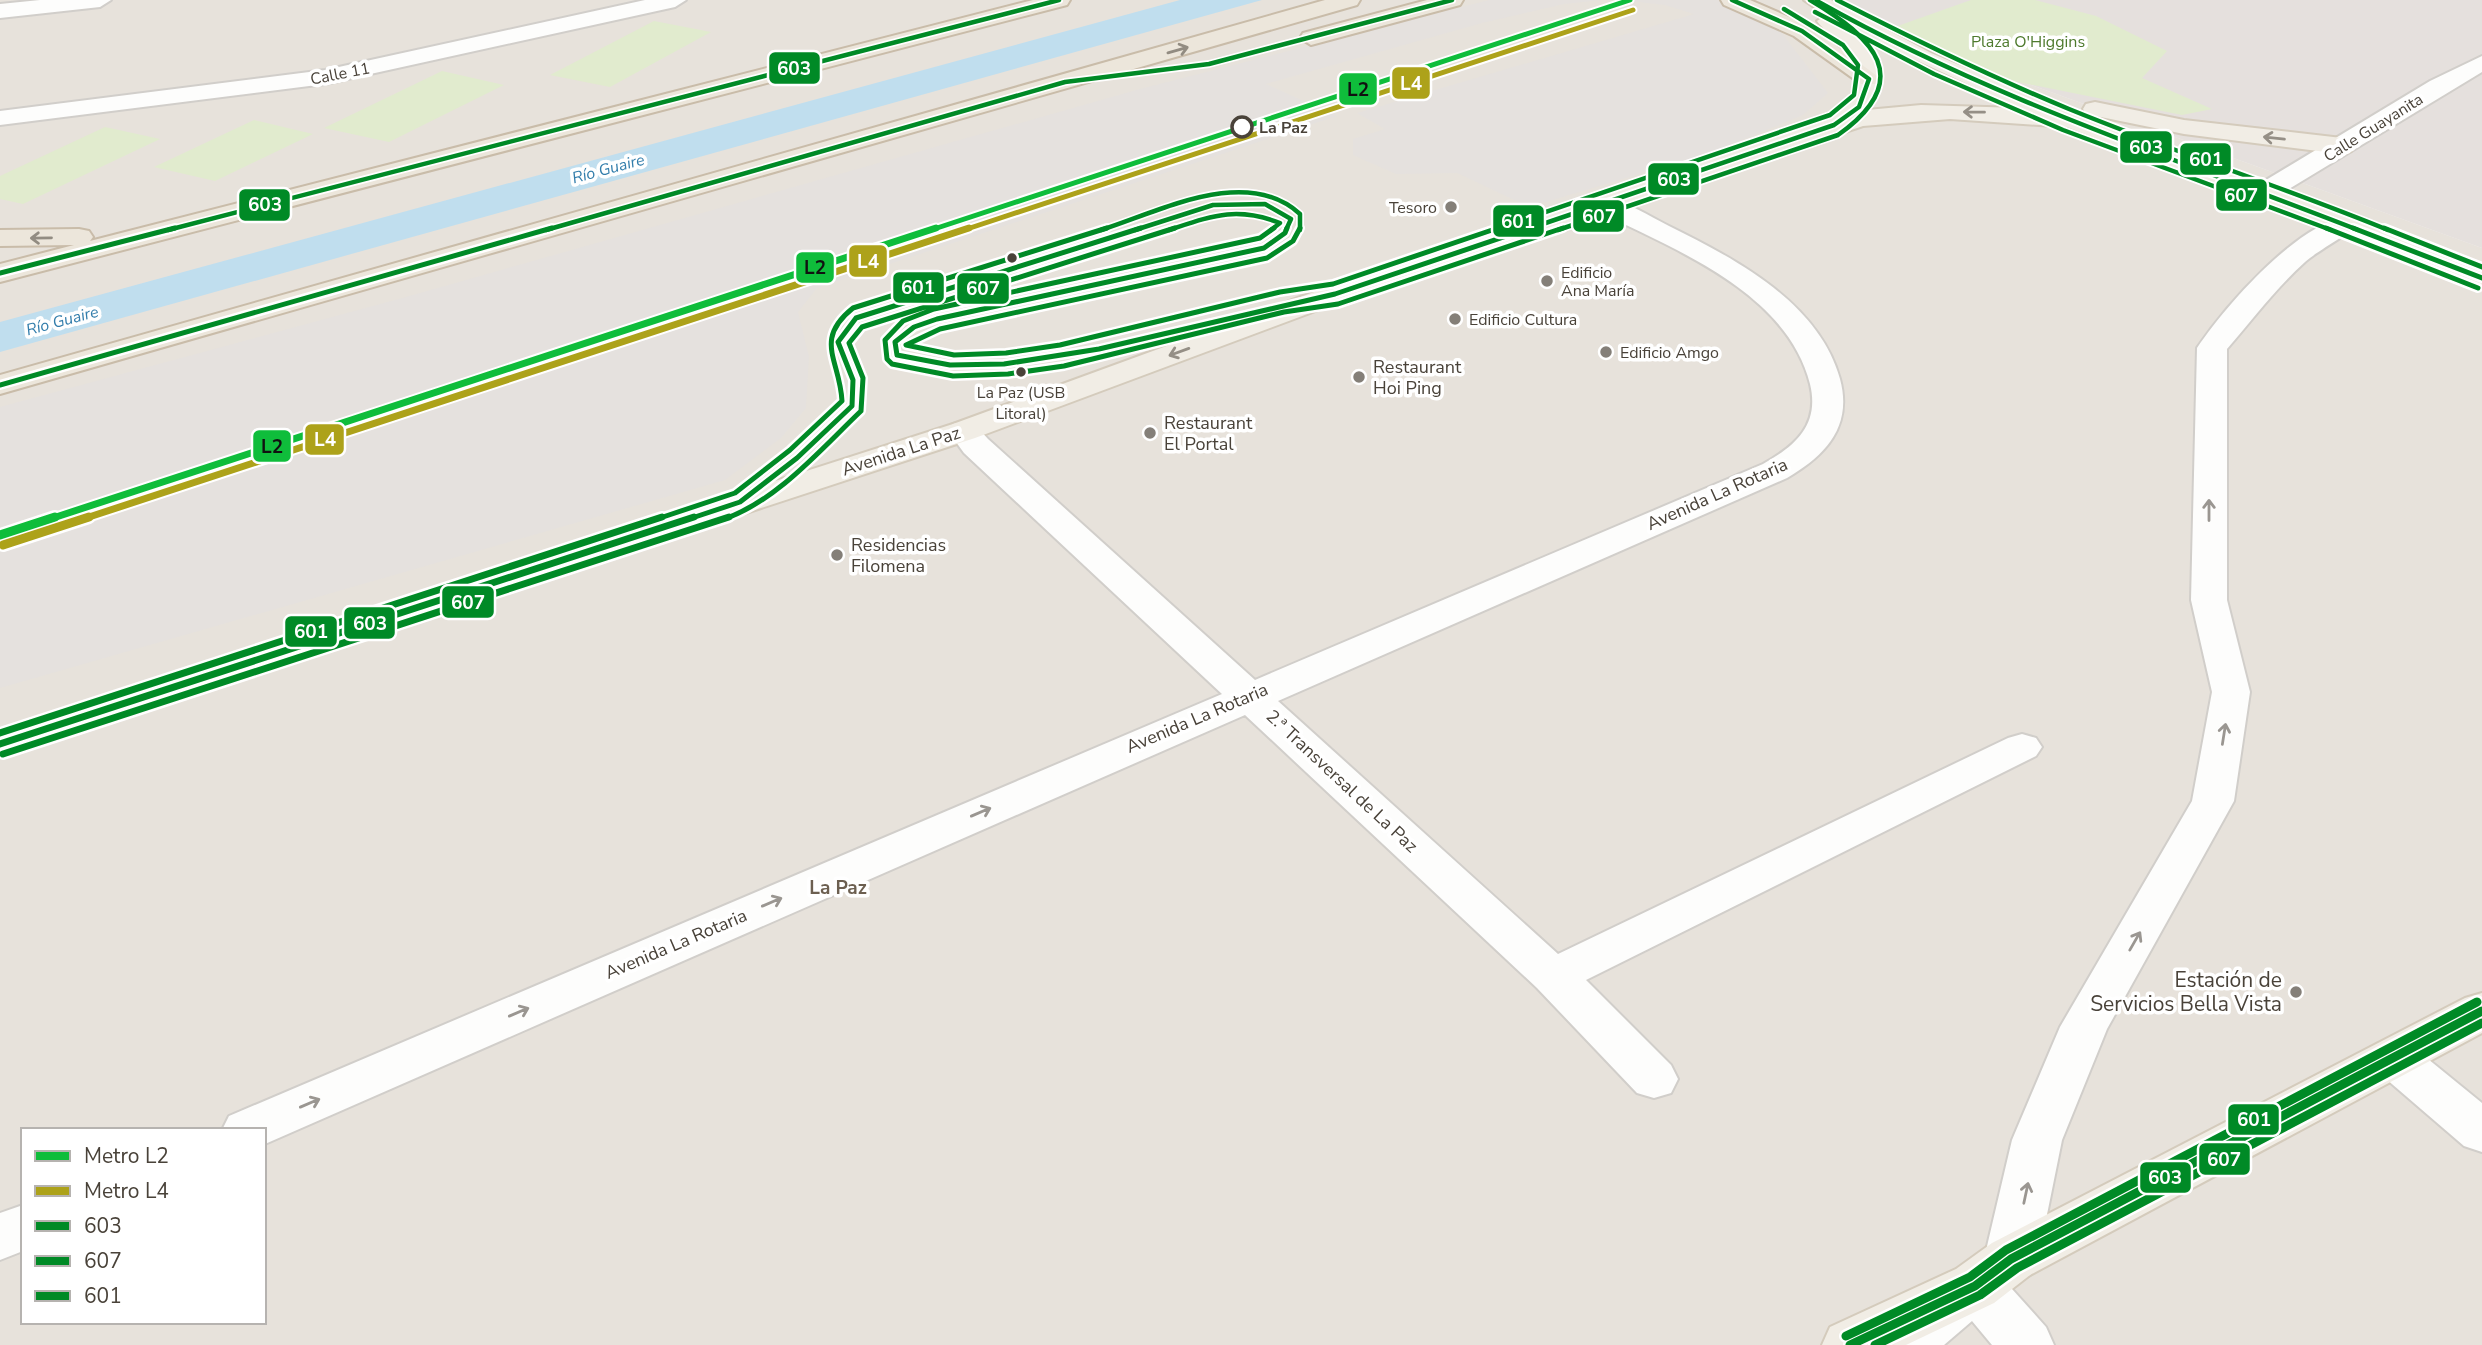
<svg xmlns="http://www.w3.org/2000/svg" width="2482" height="1345" font-family="'Nunito Sans',sans-serif">
  <style>
    .residential { fill: #e7e2db; fill-rule: evenodd }
    .industrial { fill: #e5e0dd }
    .green { fill: #e1ebce }
    .parking { fill: #e5e1de }
    .water { fill: #c0deee }
    .lines { fill: none; stroke-linecap: round; stroke-linejoin: round }
    .minor-casing { stroke: #d1ceca; stroke-width: 4 }
    .major-casing { stroke: #d4cbbc; stroke-width: 4 }
    .highway-casing { stroke: #c9bca9; stroke-width: 4 }
    .minor { fill: #fdfdfc; fill-rule: evenodd }
    .major { fill: #f1ede5; fill-rule: evenodd }
    .highway { fill: #ece6db; fill-rule: evenodd }
    .bus-1-far3-casing { stroke: #fff; stroke-width: 8 }
    .bus-1-far2-casing { stroke: #fff; stroke-width: 10 }
    .bus-1-far1-casing { stroke: #fff; stroke-width: 12 }
    .bus-1-casing { stroke: #fff; stroke-width: 14 }
    .bus-2-far3-casing { stroke: #fff; stroke-width: 8 }
    .bus-2-far2-casing { stroke: #fff; stroke-width: 10 }
    .bus-2-far1-casing { stroke: #fff; stroke-width: 12 }
    .bus-2-casing { stroke: #fff; stroke-width: 14 }
    .bus-3-far3-casing { stroke: #fff; stroke-width: 8 }
    .bus-3-far2-casing { stroke: #fff; stroke-width: 10 }
    .bus-3-far1-casing { stroke: #fff; stroke-width: 12 }
    .bus-3-casing { stroke: #fff; stroke-width: 14 }
    .bus-1-far3 { stroke: #008a26; stroke-width: 4.5 }
    .bus-1-far2 { stroke: #008a26; stroke-width: 5 }
    .bus-1-far1 { stroke: #008a26; stroke-width: 7 }
    .bus-1 { stroke: #008a26; stroke-width: 9 }
    .bus-2-far3 { stroke: #008a26; stroke-width: 4.5 }
    .bus-2-far2 { stroke: #008a26; stroke-width: 5 }
    .bus-2-far1 { stroke: #008a26; stroke-width: 7 }
    .bus-2 { stroke: #008a26; stroke-width: 9 }
    .bus-3-far3 { stroke: #008a26; stroke-width: 4.5 }
    .bus-3-far2 { stroke: #008a26; stroke-width: 5 }
    .bus-3-far1 { stroke: #008a26; stroke-width: 7 }
    .bus-3 { stroke: #008a26; stroke-width: 9 }
    .metro-1-far2-casing { stroke: #fff; stroke-width: 9 }
    .metro-1-far1-casing { stroke: #fff; stroke-width: 11 }
    .metro-1-casing { stroke: #fff; stroke-width: 14 }
    .metro-2-far2-casing { stroke: #fff; stroke-width: 9 }
    .metro-2-far1-casing { stroke: #fff; stroke-width: 11 }
    .metro-2-casing { stroke: #fff; stroke-width: 14 }
    .metro-1-far2 { stroke: #0fbd3b; stroke-width: 5 }
    .metro-1-far1 { stroke: #0fbd3b; stroke-width: 7 }
    .metro-1 { stroke: #0fbd3b; stroke-width: 9 }
    .metro-2-far2 { stroke: #ada21a; stroke-width: 5 }
    .metro-2-far1 { stroke: #ada21a; stroke-width: 7 }
    .metro-2 { stroke: #ada21a; stroke-width: 9 }
    .oneway { stroke: #928c82 }
    .oneway2 { stroke: #958f86 }
    .oneway3 { stroke: #9a9691 }
    .stop-dot { fill: #fff; stroke: #494239; stroke-width: 3.5 }
    .poi-dot { fill: #847f78; stroke: #fff; stroke-width: 2.5 }
    .bus-dot { fill: #494239; stroke: #fff; stroke-width: 2.5 }
    .labels { text-anchor: middle; stroke-width: 7; stroke-linejoin: round; paint-order: stroke }
    .far-park-label { font-size: 16px; fill: #4e7a2d; stroke: #fff }
    .far-street-label { font-size: 16px; fill: #494239; stroke: #fff }
    .far-stop-label { font-size: 16px; font-weight: bold; fill: #494239; stroke: #fff; text-anchor: start }
    .far-water-label { font-size: 16px; font-style: italic; fill: #327dab; stroke: #fff }
    .far-poi-label { font-size: 16px; fill: #494239; stroke: #fff; text-anchor: start }
    .bus-label { font-size: 16px; fill: #494239; stroke: #fff }
    .poi-label { font-size: 18px; fill: #494239; stroke: #fff; text-anchor: start }
    .street-label { font-size: 18px; fill: #494239; stroke: #fff }
    .neighbourhood-label { font-size: 19px; font-weight: bold; fill: #6c5f50; stroke: #fff }
    .near-poi-label { font-size: 21px; fill: #494239; stroke: #fff; text-anchor: end }
    .line-badge { stroke: #fff; stroke-width: 2.5 }
    .badge-label { font-size: 19px; text-anchor: middle; font-weight: bold; fill: #fff }
    .pale-badge-label { font-size: 19px; text-anchor: middle; font-weight: bold; fill: #111 }
  </style>
  <rect width="100%" height="100%" fill="#f3f0ed"/>
  <path class="residential" d="M0,0h1900l43,53 539,195v1097h-2482zM23,1130h241v192h-241z"/>
  <path class="industrial" d="M1846,0h636v248l-539,-195z"/>
  <path class="green" d="M1971,0h64l61,16 71,35 -25,27 70,31 -30,6 -174,-35 -116,-52z
    M654,21l57,11 -101,55 -60,-12z
    M442,71l62,14 -115,57 -65,-14z
    M254,120l59,14 -98,47 -61,-14z
    M105,127l55,12 -137,65 -23,-5v-23z"/>
  <path class="parking" d="M1489,0h113l-38,4 -82,19 -216,61 71,32 -520,172 -19,24 11,45 -3,51 -25,30 -56,42 -725,208v-281l406,-110 734,-208z
    M1621,0h96l10,3 54,29 47,61 -25,22 -93,38 -181,54 -72,-34 -61,1 -43,-19v-16l32,-10 -28,-16 337,-99 -29,-9z"/>
  <path class="water" d="M1180,0h82l-1262,352v-30z"/>
  <g class="lines">
    <g class="minor-casing">
      <path id="minor" d="M40,0h71l-11,7 -100,11v-14z
        M645,0h41l-11,7 -350,77 -325,41v-14l325,-41z
        M2482,56v16l-208,126h-18l-4,-6 4,-6 174,-105z
        M1606,197c22,5 43,19 63,29 67,33 150,77 171,153 13,48 -15,77 -53,99l-509,223 280,253 450,-216 14,-4 14,4 6,9 -6,9 -450,224 85,85 7,14 -7,14 -17,5 -17,-5 -100,-105 -292,-273 -980,429 -1,-14h-42l7,-14 993,-422 -258,-241 -16,-22 5,-7c18,-4 23,1 35,15l267,241 508,-216c32,-18 57,-39 47,-80 -23,-92 -136,-135 -213,-173l-4,-6 4,-6z
        M2345,216l10,2 4,6c-5,7 -42,27 -54,38 -29,26 -53,58 -78,87v251l23,92 -16,109 -127,228 -45,111 -24,119 -8,16 -19,7 -8,-3 43,48 8,18h-62l-20,-24 -28,24h-69c14,-31 68,-71 100,-83l13,5 -4,-8 28,-119 48,-113 132,-226 20,-109 -21,-92 6,-252c30,-44 96,-119 148,-132z
        M2395,1040l17,6 70,57v49l-18,-6 -86,-74 -7,-13 7,-13z
        M23,1205v46l-23,9v-47z"/>
    </g>
    <g class="major-casing">
      <path id="major" d="M1804,0h27l100,53 113,48 438,167v19l-415,-160 -117,-8 -87,7 -518,174 -370,138 -975,319v-27l953,-306 372,-136 502,-169c31,-24 45,-48 11,-80 -7,-6 -16,-10 -21,-18l9,-6zM1858,33l161,75 -98,-3 -54,5c22,-26 14,-54 -9,-77z
        M2095,102l89,18 158,18 9,3 4,5 -4,5 -9,3 -158,-20 -98,-20 -3,-5 3,-5z
        M2482,993v40l-452,242 -36,28 -88,42h-84l8,-18 126,-58 36,-26 473,-245z"/>
    </g>
    <g class="highway-casing">
      <path id="highway" d="M1033,0h37l-3,5 -1067,277v-18l74,-19 -74,1v-16l79,-1 10,2 4,6 -3,4z
        M1325,0h35l-3,5 -1357,389v-19z
        M1427,0h36l-3,5 -149,40 -11,-7 3,-5z
        M1721,0h29l60,26 71,53 -4,5h-16l-67,-48 -70,-31z"/>
    </g>
    <use href="#minor" class="minor"/>
    <use href="#major" class="major"/>
    <use href="#highway" class="highway"/>
    <g class="bus-1-far3-casing">
      <path id="bus-1-far3" d="M1817,1c170,96 359,158 541,229
        M168,230l891,-230
        M546,230l519,-148 144,-18 243,-64
        M1135,230l78,-25 52,-1 26,15 -5,11
        M1525,230l309,-105 25,-18 10,-28 -67,-48 -70,-31"/>
    </g>
    <g class="bus-1-far2-casing">
      <path id="bus-1-far2" d="M1287,228l-2,5 -21,15 -327,71 -23,8 -19,15 2,13 53,10 54,-1 95,-15 236,-55 195,-66
        M2353,228l129,50
        M0,273l175,-45
        M0,385l552,-157
        M689,519l51,-17 57,-44 55,-52 1,-26 -15,-38 18,-24 285,-90"/>
    </g>
    <g class="bus-1-far1-casing">
      <path id="bus-1-far1" d="M0,744l694,-227"/>
    </g>
    <g class="bus-1-casing">
      <path id="bus-1" d="M1850,1345l125,-59 36,-27 471,-248"/>
    </g>
    <g class="bus-2-far3-casing">
      <path id="bus-2-far3" d="M1815,12l119,62 129,56 268,100
        M1169,230c43,-14 67,-24 111,-7l-9,7
        M1558,230l280,-95c79,-56 35,-98 -28,-135"/>
    </g>
    <g class="bus-2-far2-casing">
      <path id="bus-2-far2" d="M1274,228l-14,10 -326,71 -31,12 -18,19 2,19 5,5 61,12 55,-2 56,-8 220,-54 54,-8 225,-76
        M2326,228l152,60
        M724,519c53,-18 97,-70 137,-108l2,-33 -14,-35 13,-16 313,-99"/>
    </g>
    <g class="bus-2-far1-casing">
      <path id="bus-2-far1" d="M3,754l726,-237"/>
    </g>
    <g class="bus-2-casing">
      <path id="bus-2" d="M1875,1345l105,-50 37,-27 465,-245"/>
    </g>
    <g class="bus-3-far3-casing">
      <path id="bus-3-far3" d="M1837,0c76,39 152,76 232,109 105,43 214,78 319,121
        M1101,230c60,-19 145,-65 199,-16v16
        M1493,230l337,-115 24,-20 4,-30 -15,-20 -59,-36"/>
    </g>
    <g class="bus-3-far2-casing">
      <path id="bus-3-far2" d="M1300,228l-7,13 -26,17 -327,71 -34,16 48,10 52,-2 54,-8 220,-53 53,-8 165,-56
        M2384,228l98,39
        M657,519l78,-26 55,-43 52,-49c-2,-41 -29,-61 11,-93l254,-80"/>
    </g>
    <g class="bus-3-far1-casing">
      <path id="bus-3-far1" d="M0,733l662,-216"/>
    </g>
    <g class="bus-3-casing">
      <path id="bus-3" d="M1846,1336l124,-59 36,-27 471,-248"/>
    </g>
    <use href="#bus-1-far3" class="bus-1-far3"/>
    <use href="#bus-1-far2" class="bus-1-far2"/>
    <use href="#bus-1-far1" class="bus-1-far1"/>
    <use href="#bus-1" class="bus-1"/>
    <use href="#bus-2-far3" class="bus-2-far3"/>
    <use href="#bus-2-far2" class="bus-2-far2"/>
    <use href="#bus-2-far1" class="bus-2-far1"/>
    <use href="#bus-2" class="bus-2"/>
    <use href="#bus-3-far3" class="bus-3-far3"/>
    <use href="#bus-3-far2" class="bus-3-far2"/>
    <use href="#bus-3-far1" class="bus-3-far1"/>
    <use href="#bus-3" class="bus-3"/>
    <g class="metro-1-far2-casing">
      <path id="metro-1-far2" d="M931,230l699,-230"/>
    </g>
    <g class="metro-1-far1-casing">
      <path id="metro-1-far1" d="M50,519l886,-291"/>
    </g>
    <g class="metro-1-casing">
      <path id="metro-1" d="M0,535l55,-18"/>
    </g>
    <g class="metro-2-far2-casing">
      <path id="metro-2-far2" d="M964,230l669,-220"/>
    </g>
    <g class="metro-2-far1-casing">
      <path id="metro-2-far1" d="M83,519l886,-291"/>
    </g>
    <g class="metro-2-casing">
      <path id="metro-2" d="M3,545l86,-28"/>
    </g>
    <use href="#metro-1-far2" class="metro-1-far2"/>
    <use href="#metro-1-far1" class="metro-1-far1"/>
    <use href="#metro-1" class="metro-1"/>
    <use href="#metro-2-far2" class="metro-2-far2"/>
    <use href="#metro-2-far1" class="metro-2-far1"/>
    <use href="#metro-2" class="metro-2"/>
  </g>
  <defs><path id="oneway-shaft" d="M-6 0H5M1.5-3L5.5 0L1.5 3" fill="none" stroke-width="1.6" stroke-linecap="round" stroke-linejoin="round" transform="scale(1.75)"/></defs>
  <g class="oneway">
    <use href="#oneway-shaft" transform="translate(1178 50) rotate(-16)"/>
    <use href="#oneway-shaft" transform="translate(41 238) rotate(179)"/>
  </g>
  <g class="oneway2">
    <use href="#oneway-shaft" transform="translate(1974 112) rotate(-179)"/>
    <use href="#oneway-shaft" transform="translate(2274 138) rotate(-174)"/>
    <use href="#oneway-shaft" transform="translate(1179 352) rotate(160)"/>
  </g>
  <g class="oneway3">
    <use href="#oneway-shaft" transform="translate(2209 510) rotate(-90)"/>
    <use href="#oneway-shaft" transform="translate(2224 734) rotate(-81)"/>
    <use href="#oneway-shaft" transform="translate(981 812) rotate(-23)"/>
    <use href="#oneway-shaft" transform="translate(772 902) rotate(-23)"/>
    <use href="#oneway-shaft" transform="translate(2135 941) rotate(-60)"/>
    <use href="#oneway-shaft" transform="translate(519 1012) rotate(-23)"/>
    <use href="#oneway-shaft" transform="translate(310 1103) rotate(-23)"/>
    <use href="#oneway-shaft" transform="translate(2026 1193) rotate(-78)"/>
  </g>
  <circle class="stop-dot" cx="1242" cy="127" r="10"/>
  <g class="poi-dot">
    <circle cx="1451" cy="207" r="7"/>
    <circle cx="1547" cy="281" r="7"/>
    <circle cx="1455" cy="319" r="7"/>
    <circle cx="1606" cy="352" r="7"/>
    <circle cx="1359" cy="377" r="7"/>
    <circle cx="1150" cy="433" r="7"/>
    <circle cx="837" cy="555" r="7"/>
    <circle cx="2296" cy="992" r="7"/>
  </g>
  <g class="bus-dot">
    <circle cx="1012" cy="258" r="6"/>
    <circle cx="1021" cy="372" r="6"/>
  </g>
  <g class="labels">
    <g class="far-park-label">
      <text x="2028" y="47">Plaza O'Higgins</text>
    </g>
    <g class="far-street-label">
      <text transform="translate(340 73) rotate(-11)" y="6">Calle 11</text>
      <text transform="translate(2373 127) rotate(-32)" y="6">Calle Guayanita</text>
    </g>
    <g class="far-stop-label">
      <text x="1259" y="133">La Paz</text>
    </g>
    <g class="far-water-label">
      <text transform="translate(608 168) rotate(-15)" y="6">Río Guaire</text>
      <text transform="translate(62 320) rotate(-15)" y="6">Río Guaire</text>
    </g>
    <g class="far-poi-label">
      <text x="1437" y="213" text-anchor="end">Tesoro</text>
      <text x="1561" y="278">Edificio<tspan x="1561" dy="18">Ana María</tspan></text>
      <text x="1469" y="325">Edificio Cultura</text>
      <text x="1620" y="358">Edificio Amgo</text>
    </g>
    <g class="bus-label">
      <text x="1021" y="398">La Paz (USB<tspan x="1021" dy="21">Litoral)</tspan></text>
    </g>
    <g class="poi-label">
      <text x="1373" y="373">Restaurant<tspan x="1373" dy="21">Hoi Ping</tspan></text>
      <text x="1164" y="429">Restaurant<tspan x="1164" dy="21">El Portal</tspan></text>
      <text x="851" y="551">Residencias<tspan x="851" dy="21">Filomena</tspan></text>
    </g>
    <g class="street-label">
      <text transform="translate(901 451) rotate(-18)" y="6">Avenida La Paz</text>
      <text transform="translate(1717 494) rotate(-24)" y="6">Avenida La Rotaria</text>
      <text transform="translate(1197 718) rotate(-23)" y="6">Avenida La Rotaria</text>
      <text transform="translate(1342 781) rotate(43)" y="6">2.ª Transversal de La Paz</text>
      <text transform="translate(676 944) rotate(-23)" y="6">Avenida La Rotaria</text>
    </g>
    <g class="neighbourhood-label">
      <text x="838" y="894">La Paz</text>
    </g>
    <g class="near-poi-label">
      <text x="2282" y="987">Estación de<tspan x="2282" dy="24">Servicios Bella Vista</tspan></text>
    </g>
  </g>
  <g class="line-badge">
    <rect x="768" y="51" width="53" height="34" rx="7" fill="#008a26"/>
    <rect x="1391" y="66" width="40" height="34" rx="7" fill="#ada21a"/>
    <rect x="1338" y="72" width="40" height="34" rx="7" fill="#0fbd3b"/>
    <rect x="2119" y="130" width="54" height="34" rx="7" fill="#008a26"/>
    <rect x="2179" y="142" width="53" height="34" rx="7" fill="#008a26"/>
    <rect x="1647" y="162" width="53" height="34" rx="7" fill="#008a26"/>
    <rect x="2215" y="178" width="53" height="34" rx="7" fill="#008a26"/>
    <rect x="238" y="188" width="53" height="34" rx="7" fill="#008a26"/>
    <rect x="1572" y="199" width="53" height="34" rx="7" fill="#008a26"/>
    <rect x="1492" y="204" width="53" height="34" rx="7" fill="#008a26"/>
    <rect x="848" y="244" width="40" height="34" rx="7" fill="#ada21a"/>
    <rect x="795" y="251" width="40" height="33" rx="7" fill="#0fbd3b"/>
    <rect x="892" y="271" width="53" height="33" rx="7" fill="#008a26"/>
    <rect x="956" y="272" width="54" height="33" rx="7" fill="#008a26"/>
    <rect x="304" y="423" width="41" height="33" rx="7" fill="#ada21a"/>
    <rect x="252" y="429" width="40" height="34" rx="7" fill="#0fbd3b"/>
    <rect x="441" y="585" width="54" height="34" rx="7" fill="#008a26"/>
    <rect x="343" y="606" width="53" height="34" rx="7" fill="#008a26"/>
    <rect x="284" y="615" width="54" height="33" rx="7" fill="#008a26"/>
    <rect x="2227" y="1103" width="53" height="33" rx="7" fill="#008a26"/>
    <rect x="2198" y="1142" width="53" height="34" rx="7" fill="#008a26"/>
    <rect x="2139" y="1161" width="53" height="33" rx="7" fill="#008a26"/>
  </g>
  <g class="badge-label">
    <text x="794" y="75">603</text>
    <text x="1411" y="90">L4</text>
    <text x="2146" y="154">603</text>
    <text x="2206" y="166">601</text>
    <text x="1674" y="186">603</text>
    <text x="2241" y="202">607</text>
    <text x="265" y="211">603</text>
    <text x="1599" y="223">607</text>
    <text x="1518" y="228">601</text>
    <text x="868" y="268">L4</text>
    <text x="918" y="294">601</text>
    <text x="983" y="295">607</text>
    <text x="325" y="446">L4</text>
    <text x="468" y="609">607</text>
    <text x="370" y="630">603</text>
    <text x="311" y="638">601</text>
    <text x="2254" y="1126">601</text>
    <text x="2224" y="1166">607</text>
    <text x="2165" y="1184">603</text>
  </g>
  <g class="pale-badge-label">
    <text x="1358" y="96">L2</text>
    <text x="815" y="274">L2</text>
    <text x="272" y="453">L2</text>
  </g>
  <rect x="21" y="1128" width="245" height="196" fill="#ffffff" stroke="#b6b3b0" stroke-width="2"/>
  <rect x="35" y="1151" width="35" height="10" fill="#0fbd3b" stroke="#b6b3b0" stroke-width="2"/>
  <text x="84" y="1163" font-size="21" fill="#494239">Metro L2</text>
  <rect x="35" y="1186" width="35" height="10" fill="#ada21a" stroke="#b6b3b0" stroke-width="2"/>
  <text x="84" y="1198" font-size="21" fill="#494239">Metro L4</text>
  <rect x="35" y="1221" width="35" height="10" fill="#008a26" stroke="#b6b3b0" stroke-width="2"/>
  <text x="84" y="1233" font-size="21" fill="#494239">603</text>
  <rect x="35" y="1256" width="35" height="10" fill="#008a26" stroke="#b6b3b0" stroke-width="2"/>
  <text x="84" y="1268" font-size="21" fill="#494239">607</text>
  <rect x="35" y="1291" width="35" height="10" fill="#008a26" stroke="#b6b3b0" stroke-width="2"/>
  <text x="84" y="1303" font-size="21" fill="#494239">601</text>
</svg>
